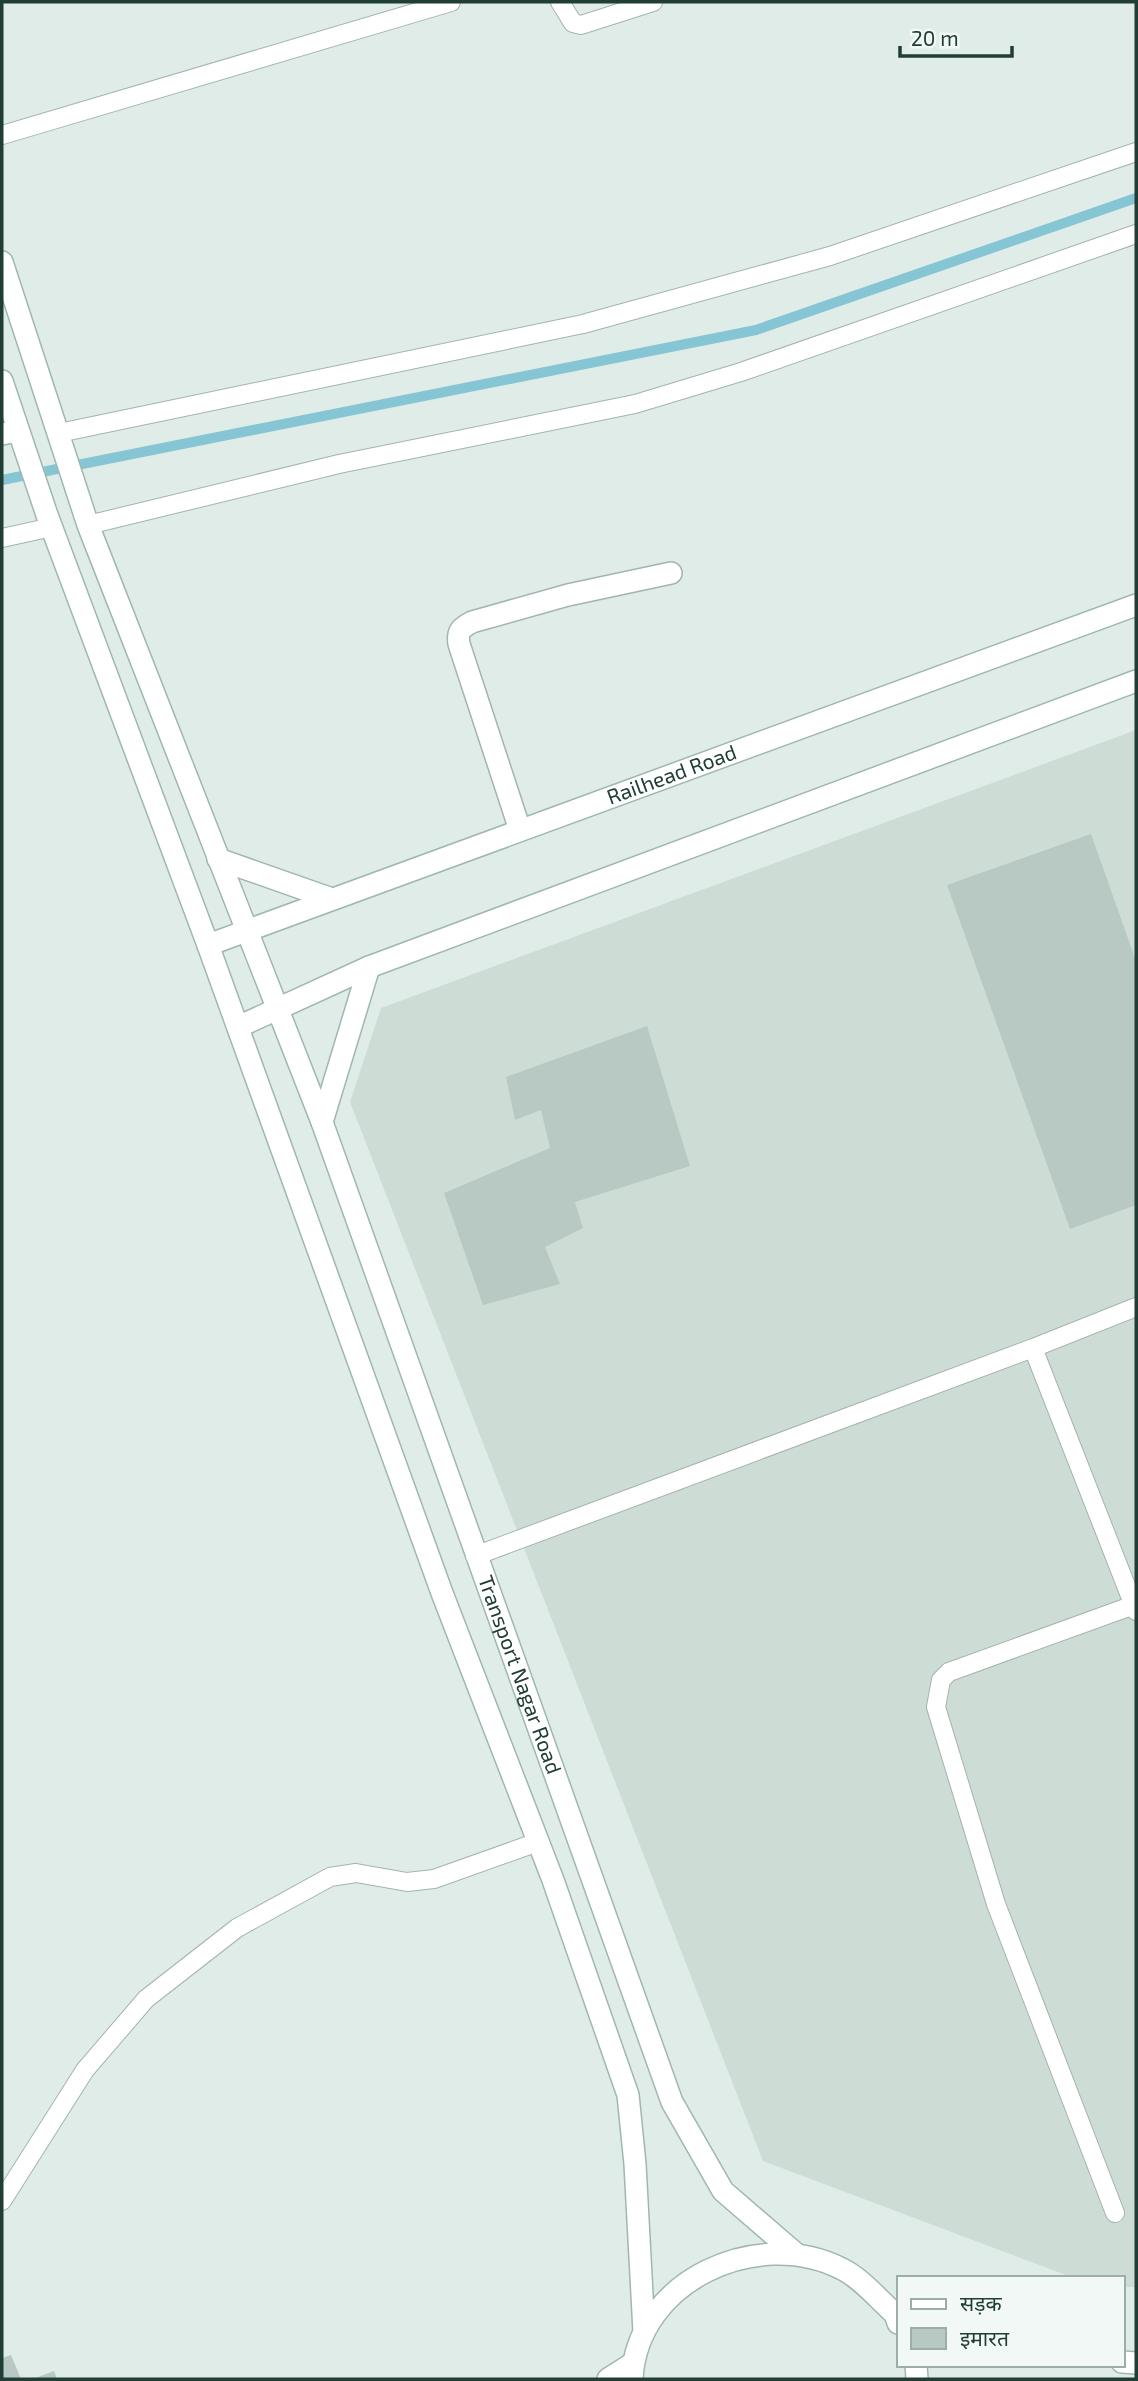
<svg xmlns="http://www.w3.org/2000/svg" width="1138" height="2381" font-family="'Exo 2','Noto Sans Devanagari',sans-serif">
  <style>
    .built { fill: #cedcd6 }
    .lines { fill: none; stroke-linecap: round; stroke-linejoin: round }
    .stream { stroke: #86c5d3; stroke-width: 10 }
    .building { fill: #b8c9c3 }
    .service-casing { stroke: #a3b4ae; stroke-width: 20 }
    .minor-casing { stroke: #a3b4ae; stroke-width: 24 }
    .secondary-casing { stroke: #9eb8af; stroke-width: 24 }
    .service { stroke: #fff; stroke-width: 18 }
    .minor { stroke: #fff; stroke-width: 21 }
    .secondary { stroke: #fff; stroke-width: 21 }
    .labels { text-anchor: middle; stroke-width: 5; stroke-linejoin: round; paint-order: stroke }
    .street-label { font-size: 21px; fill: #203d36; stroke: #f1f8f5 }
  </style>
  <rect width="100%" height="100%" fill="#e0ece7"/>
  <path class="built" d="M1136,730v1557h-14v-9h-48l-311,-117 -413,-1059 31,-94z"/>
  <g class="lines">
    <path class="stream" d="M2,480l754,-150 380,-132"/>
  </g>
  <path class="building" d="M1091,834l45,127v244l-66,24 -123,-344z
    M647,1026l43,140 -115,36 8,26 -38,19 15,37 -77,21 -39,-112 106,-45 -9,-38 -26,10 -9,-43z
    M11,2355l10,24h-19v-21z
    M54,2371l3,8h-24z"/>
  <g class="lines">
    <g class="service-casing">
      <path id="service" d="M560,2l13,21 8,2 72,-23
        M2,135l449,-133
        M59,433l524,-109 247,-68 306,-104
        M88,525l251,-61 296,-60 106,-32 395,-138
        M2,538l50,-11
        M1033,1348l103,-41
        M475,1556l558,-208 103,263
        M2,2201l83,-131 61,-71 91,-71 93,-51 26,-4 51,9 27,-3 104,-37
        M1115,2213l-119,-309 -60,-197 5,-27 8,-8 185,-67"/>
    </g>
    <g class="minor-casing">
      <path id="minor" d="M2,434l16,-3
        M520,830l-61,-186c-2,-13 2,-16 13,-22l96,-27 103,-22"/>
    </g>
    <g class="secondary-casing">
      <g id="secondary">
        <path id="s1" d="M2,262l86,263 234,597 350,980 51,89 72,62"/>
        <path d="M2,381l45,134 161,430 234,648 111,287 75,215 7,69 9,168"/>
        <path d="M218,859l114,40"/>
        <path id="s2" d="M208,945l928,-340"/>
        <path d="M238,1027l131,-60 767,-286"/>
        <path d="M322,1122l47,-155"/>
        <path d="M1122,2362l14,1"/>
        <path d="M916,2365l1,14"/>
        <path d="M608,2379l25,-16"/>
        <path d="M632,2379c5,-99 126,-153 210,-110 19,9 37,31 53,45l3,9"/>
      </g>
    </g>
    <use href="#service" class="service"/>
    <use href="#minor" class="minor"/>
    <use href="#secondary" class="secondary"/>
  </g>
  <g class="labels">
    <g class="street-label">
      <text dy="7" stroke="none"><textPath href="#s2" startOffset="494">Railhead Road</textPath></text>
      <text dy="7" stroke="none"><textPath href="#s1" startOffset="1505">Transport Nagar Road</textPath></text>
    </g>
  </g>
  <rect width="1138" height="2381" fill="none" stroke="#203d36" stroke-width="7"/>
  <rect x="897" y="2276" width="228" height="91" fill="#f1f8f5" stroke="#9dada9" stroke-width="2"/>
  <rect x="911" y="2299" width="35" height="10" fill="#ffffff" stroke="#9dada9" stroke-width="2"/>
  <text x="960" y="2311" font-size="21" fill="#203d36">सड़क</text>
  <rect x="911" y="2328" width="35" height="21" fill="#b8c9c3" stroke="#9dada9" stroke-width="2"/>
  <text x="960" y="2346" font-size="21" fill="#203d36">इमारत</text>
  <path d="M900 46v10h112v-10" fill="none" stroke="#203d36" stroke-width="3.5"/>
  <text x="911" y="46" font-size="21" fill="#203d36" stroke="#f1f8f5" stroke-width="5" paint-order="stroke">20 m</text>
</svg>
